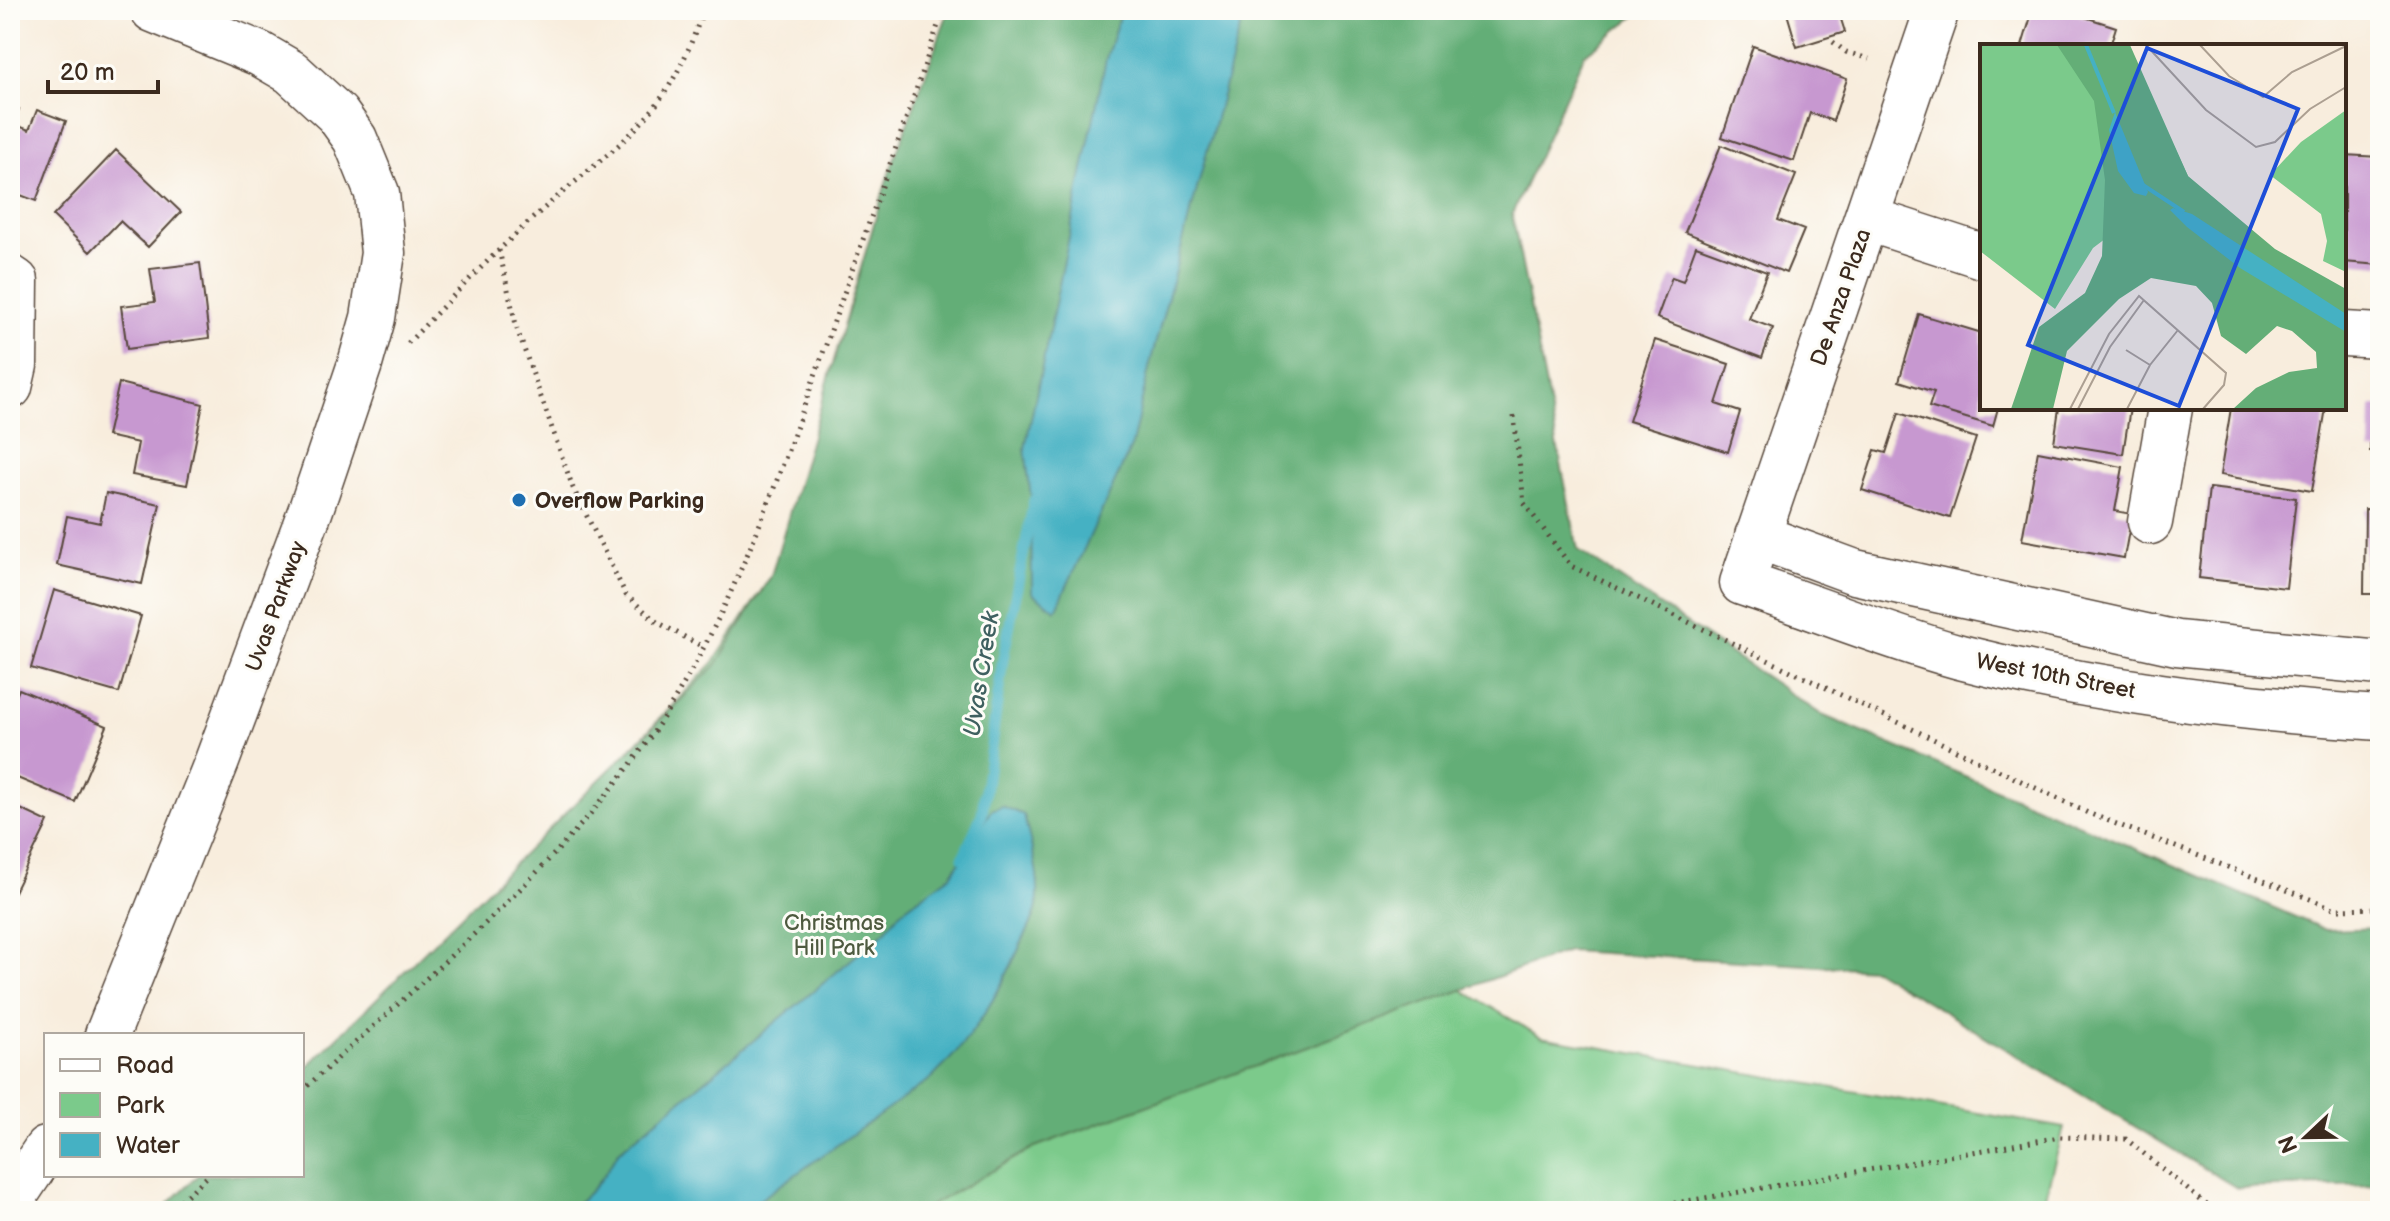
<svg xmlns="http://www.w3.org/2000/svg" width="2390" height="1221" font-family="'Balsamiq Sans',sans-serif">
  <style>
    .green { fill: #7bca8b; stroke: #5b7a54; stroke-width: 2 }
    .forest { fill: #64ae77; stroke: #506c4a; stroke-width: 2 }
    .water { fill: #45b1c3; stroke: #406e70; stroke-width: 2 }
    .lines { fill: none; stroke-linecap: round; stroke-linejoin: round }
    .stream { stroke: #45b1c3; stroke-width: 11 }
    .building { fill: #c798d0 }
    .minor-casing { stroke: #57473b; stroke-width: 47 }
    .path { stroke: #57473b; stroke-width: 5; stroke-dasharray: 2 6; stroke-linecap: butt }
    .minor { stroke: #fff; stroke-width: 44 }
    .poi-dot { fill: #1f6fb2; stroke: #fdfcf7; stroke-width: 3 }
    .labels { text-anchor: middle; stroke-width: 6; stroke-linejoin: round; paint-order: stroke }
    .street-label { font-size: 22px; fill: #3b2a1e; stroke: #fdfcf7 }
    .poi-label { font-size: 22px; font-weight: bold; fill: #3b2a1e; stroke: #fdfcf7; text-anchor: start }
    .park-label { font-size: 22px; fill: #4e5a3f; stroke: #fdfcf7 }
    .water-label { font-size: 24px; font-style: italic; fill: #3f6060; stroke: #fdfcf7 }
    .inset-river { fill: none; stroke: #45b1c3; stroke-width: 4 }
    .inset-road { fill: none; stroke: #ac9f91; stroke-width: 2 }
    .view { fill: #1d4ed8; fill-opacity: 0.15; stroke: #1d4ed8; stroke-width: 4 }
    .inset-edge { fill: none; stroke: #3b2a1e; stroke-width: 4 }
  </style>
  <rect width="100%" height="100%" fill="#fdfcf7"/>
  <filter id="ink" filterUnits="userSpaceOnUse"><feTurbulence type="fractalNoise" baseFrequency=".0125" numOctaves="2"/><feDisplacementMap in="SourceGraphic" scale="16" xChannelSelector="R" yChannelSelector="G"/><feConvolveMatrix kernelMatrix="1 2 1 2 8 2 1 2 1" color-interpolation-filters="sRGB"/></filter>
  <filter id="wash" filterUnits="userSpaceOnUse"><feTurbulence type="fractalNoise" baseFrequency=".006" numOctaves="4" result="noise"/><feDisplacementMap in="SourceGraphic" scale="32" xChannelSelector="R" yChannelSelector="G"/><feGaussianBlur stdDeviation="1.8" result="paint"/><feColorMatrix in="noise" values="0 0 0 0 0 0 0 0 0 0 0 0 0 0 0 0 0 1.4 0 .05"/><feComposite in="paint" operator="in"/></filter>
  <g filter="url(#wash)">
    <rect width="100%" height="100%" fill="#f8eddd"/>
    <path class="green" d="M771,576l770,461 523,91 -23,83h-1853l114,-36v-83l411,-429z"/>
    <path class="forest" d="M949,10h694l-59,45 -72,159 66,336 244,165 504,215 54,-2v257l-143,3 -364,-219 -305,-18 -533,196 -114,64h-760l37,-36h104v-103l414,-407 55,-89 115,-394z"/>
    <path class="water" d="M1121,10h124l-95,354 -18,81 -76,165 -24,-17 -1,-94 -6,-51 81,-389z
      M1002,806l22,9c6,29 18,62 13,91 -2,12 -9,24 -14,34 -23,52 -50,99 -91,138l-188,133h-177c24,-16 38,-36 52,-60l208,-171 58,-49 15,-19 52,-38 39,-64z"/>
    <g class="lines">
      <path class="stream" d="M963,858l19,-44 21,-155 31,-159"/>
    </g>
    <g id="blocks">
      <path class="building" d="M1786,10h52l7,22 -48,15z
        M2033,10h30l53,17 -6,19h-88z
        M1753,46l94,33 -14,42 -23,-8 -16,48 -72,-24z
        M10,106l9,3 -6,15 16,6 8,-20 29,11 -30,80 -26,-10z
        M1721,145l75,30 -18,45 26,10 -18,43 -101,-41z
        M116,150l65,62 -33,35 -28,-26 -30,31 -37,-36z
        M2344,155l36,2v108l-36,-3z
        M1696,246l71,26 -18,47 24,9 -11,30 -105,-40 15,-41 11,4z
        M200,263l9,75 -82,11 -6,-43 34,-4 -5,-33z
        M1919,314l63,19v75h16l-5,18 -64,-19 5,-15 -35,-11z
        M1655,340l74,24 -13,40 24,8 -12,40 -99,-31z
        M119,383l84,21 -16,81 -55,-10 6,-32 -31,-7z
        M2371,406h9v46l-10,-1z
        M2059,408h71l-7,46 -69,-11z
        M2231,408h95l-14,83 -92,-16z
        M1899,413l77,25 -26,80 -88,-28 13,-40 11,3z
        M2038,451l85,16 -8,44 17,3 -8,44 -102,-18z
        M2209,488l87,10 -10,90 -87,-10z
        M106,493l54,11 -18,80 -85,-19 10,-49 33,7z
        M2365,509l15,1v84h-16z
        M54,590l87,26 -22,77 -88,-25z
        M19,689l88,37 -32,76 -65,-27v-64z
        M10,804l38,18 -36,74 -2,-1z"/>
    </g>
  </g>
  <g filter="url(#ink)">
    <use href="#blocks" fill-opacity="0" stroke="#57473b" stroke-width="2"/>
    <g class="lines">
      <g class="minor-casing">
        <path id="minor" d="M1937,10l-195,573c72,24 145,54 218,74 137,35 279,52 420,61
          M1868,219l114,37
          M10,277l6,4 -1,84 -5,22
          M2344,334l36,2
          M2150,522l20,-114
          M1757,536l98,36 322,71 203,20
          M107,1035l110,-274 94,-252 49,-145 13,-46 10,-65 -6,-60 -22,-54 -18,-25 -46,-42 -31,-18 -107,-44
          M10,1203l36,-54"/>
      </g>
      <path class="path" d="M1833,42l13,10 23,7
        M499,250l18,79 56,159 53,107 31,27 46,25
        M408,343c41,-43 82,-86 125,-125 83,-75 133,-93 170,-208
        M1514,416l10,87 47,63 517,247 248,96 44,-1
        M302,1091c111,-102 232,-202 325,-322 97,-126 148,-282 201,-430 38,-110 79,-219 115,-329
        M169,1211l40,-36
        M1652,1211l6,-5 402,-69 66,2 88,72"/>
      <use href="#minor" class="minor"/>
    </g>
  </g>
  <circle class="poi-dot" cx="519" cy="500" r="8"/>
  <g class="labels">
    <g class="street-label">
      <text transform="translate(1840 297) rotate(-71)" y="8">De Anza Plaza</text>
      <text transform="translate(275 606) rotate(-70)" y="8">Uvas Parkway</text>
      <text transform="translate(2056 675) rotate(11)" y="8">West 10th Street</text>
    </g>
    <g class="poi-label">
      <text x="535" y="508">Overflow Parking</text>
    </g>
    <g class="park-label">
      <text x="834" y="930">Christmas<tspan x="834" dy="25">Hill Park</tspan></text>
    </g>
    <g class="water-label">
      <text transform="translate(981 674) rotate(-81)" y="8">Uvas Creek</text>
    </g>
  </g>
  <g transform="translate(1980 44)">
    <rect width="366" height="366" fill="#f8eddd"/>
    <path d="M0,1h147l61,131 -95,72 -38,61 -75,-58zM366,66v162l-23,-11 4,-20 -6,-27 -51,-39 31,-33z" fill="#7bca8b"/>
    <path d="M77,1h73l58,131 87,73 71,40v120h-113l23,-21 33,-16 28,-4 -1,-16 -24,-21 -15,-5 -31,28 -25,-18 -9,-33 -16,-17 -45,-8 -32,21 -52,52 -14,58h-42l28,-82 46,-34 17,-37 3,-76 -11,-79z" fill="#64ae77"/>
    <path d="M135,68l33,80 -2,4 -12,-3 -16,-22 -9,-41zM193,164l19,6 154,100v18l-106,-64 -53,-41 -17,-17z" fill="#45b1c3"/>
    <path class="inset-river" d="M106,1l28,68M163,141l41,27"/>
    <path class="inset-road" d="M166,1l60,65 50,37 19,-5 35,-33 36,-22M220,1l29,31 34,21 29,-25 54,-26M146,306l24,15M90,365l39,-75 30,-38 87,77 -2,12 -21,24M98,365l32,-62 34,-47M147,365l23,-44 28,-35"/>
    <path class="view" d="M167,4l151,61 -119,297 -151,-61z"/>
    <rect width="366" height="366" class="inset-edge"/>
  </g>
  <rect width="2390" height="1221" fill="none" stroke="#fdfcf7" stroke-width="40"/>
  <rect x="44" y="1033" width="260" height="144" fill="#fdfcf7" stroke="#afa8a0" stroke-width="2"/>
  <rect x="60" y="1059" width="40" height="12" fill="#ffffff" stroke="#afa8a0" stroke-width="2"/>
  <text x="116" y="1073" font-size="24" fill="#3b2a1e">Road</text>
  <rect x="60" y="1093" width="40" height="24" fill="#7bca8b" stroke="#afa8a0" stroke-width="2"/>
  <text x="116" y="1113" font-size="24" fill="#3b2a1e">Park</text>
  <rect x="60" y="1133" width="40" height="24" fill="#45b1c3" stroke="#afa8a0" stroke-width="2"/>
  <text x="116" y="1153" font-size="24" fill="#3b2a1e">Water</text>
  <g transform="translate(2306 1137) rotate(248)" stroke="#fdfcf7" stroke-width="6" paint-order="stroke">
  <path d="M0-6L14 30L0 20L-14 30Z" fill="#3b2a1e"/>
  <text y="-12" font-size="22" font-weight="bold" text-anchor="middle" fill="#3b2a1e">N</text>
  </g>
  <path d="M48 80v12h110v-12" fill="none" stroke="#3b2a1e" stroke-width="4"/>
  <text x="60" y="80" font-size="24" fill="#3b2a1e" stroke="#fdfcf7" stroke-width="6" paint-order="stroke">20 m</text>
</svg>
